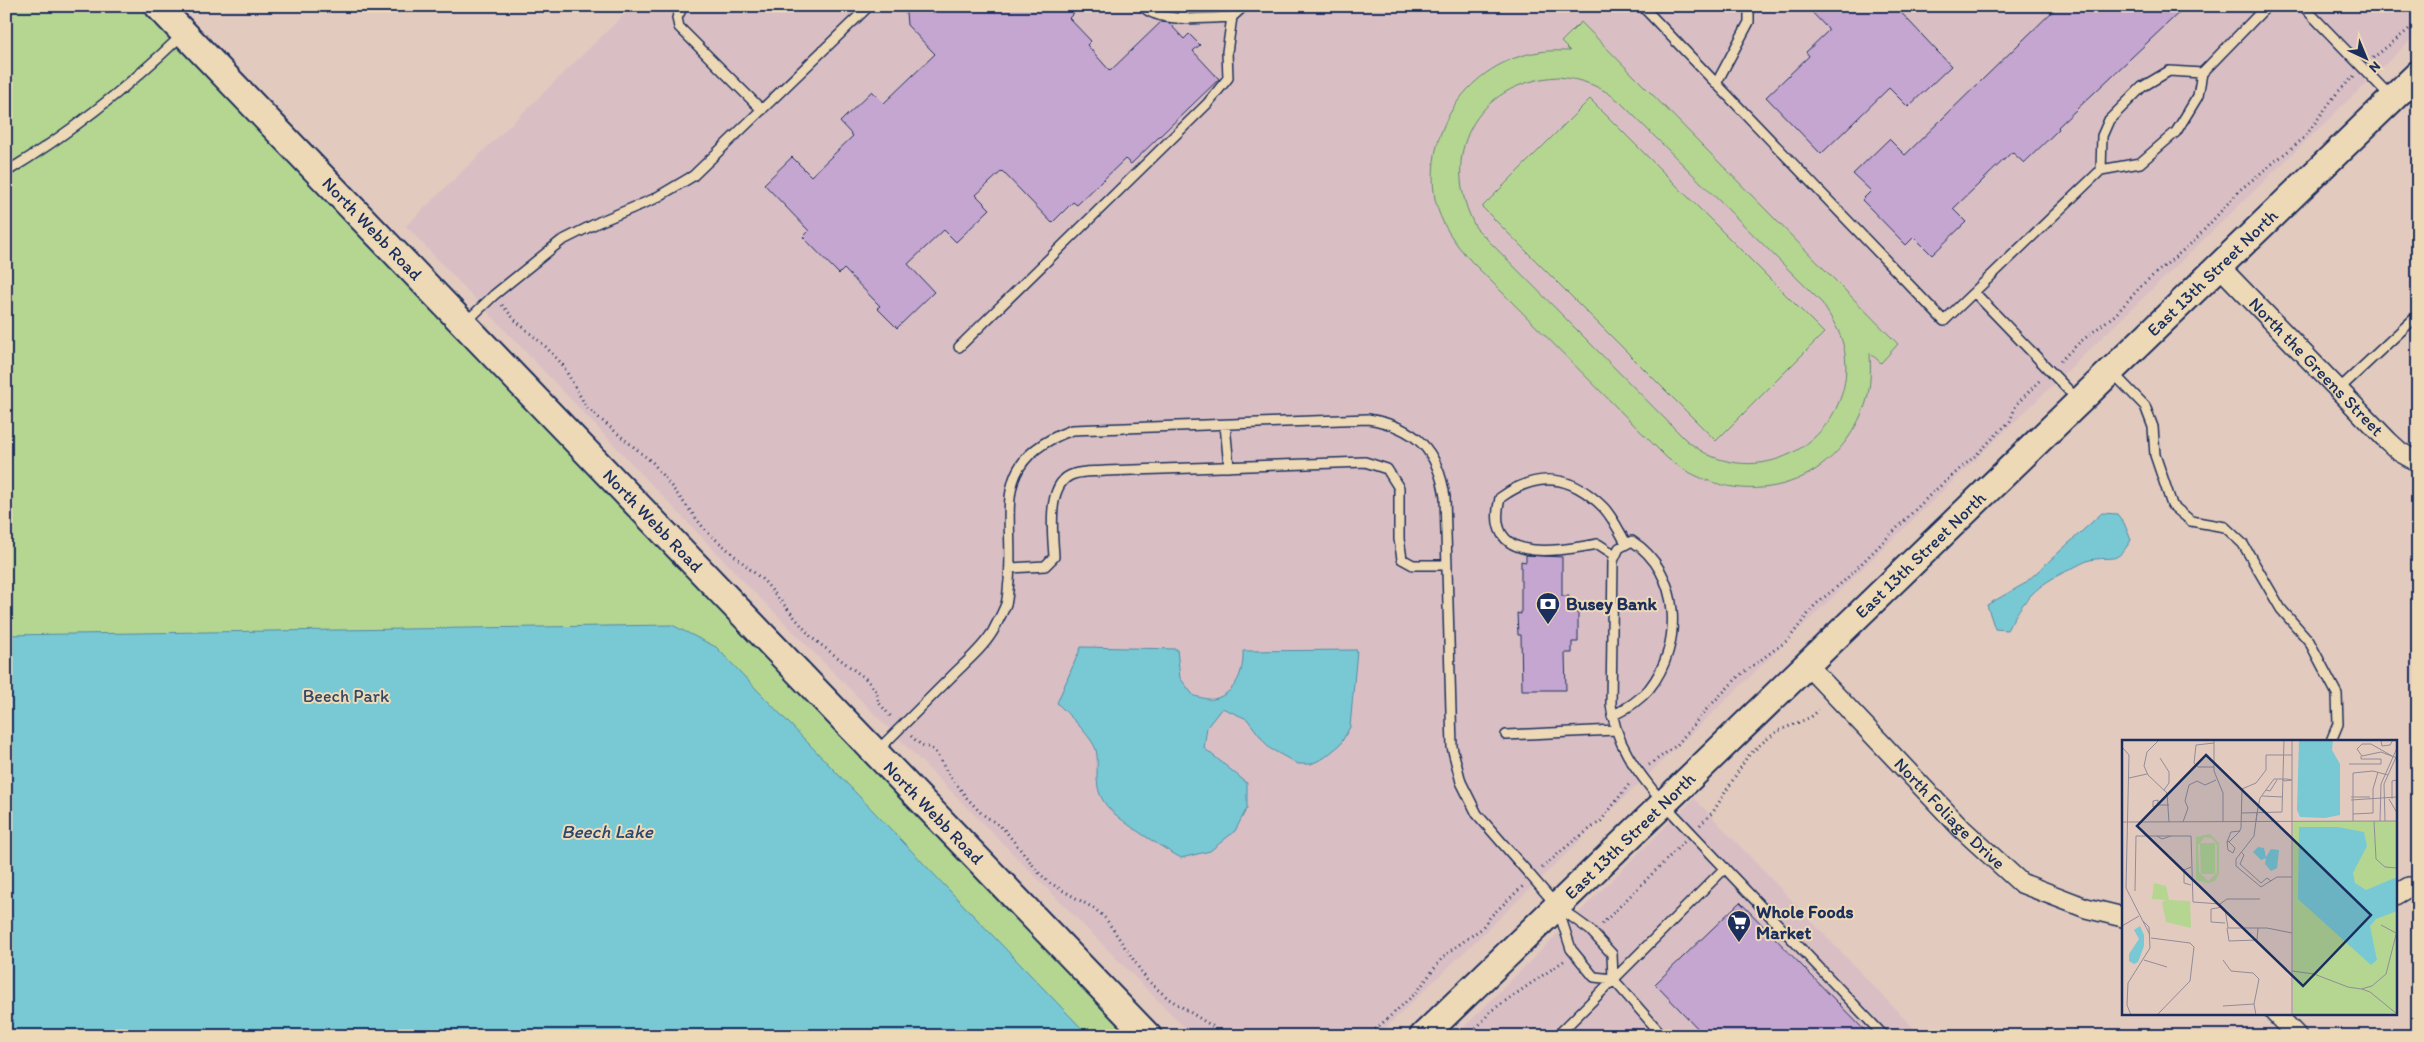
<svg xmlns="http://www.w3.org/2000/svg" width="2424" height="1042" font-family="Itim,sans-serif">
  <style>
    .built { fill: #d9bfc4 }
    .green { fill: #b4d691; stroke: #688278; fill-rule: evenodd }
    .water { fill: #79c9d5; stroke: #538ba5 }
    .building { fill: #c5a6d1; stroke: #1b2f5e }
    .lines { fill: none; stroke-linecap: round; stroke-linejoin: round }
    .lane-casing { stroke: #1b2f5e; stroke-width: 12 }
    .street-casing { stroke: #1b2f5e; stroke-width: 22 }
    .secondary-casing { stroke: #1b2f5e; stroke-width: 30 }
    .path { stroke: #1b2f5e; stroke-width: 3; stroke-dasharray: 1 4; stroke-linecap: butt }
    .lane { stroke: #eed9b7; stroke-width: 9 }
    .street { stroke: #eed9b7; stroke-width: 19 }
    .secondary { stroke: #eed9b7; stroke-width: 26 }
    .labels { text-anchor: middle; stroke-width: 4; stroke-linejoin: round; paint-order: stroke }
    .street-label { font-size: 18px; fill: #1b2f5e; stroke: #eed9b7 }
    .poi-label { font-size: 18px; font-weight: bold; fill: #1b2f5e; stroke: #eed9b7; text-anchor: start }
    .park-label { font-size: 18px; fill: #324866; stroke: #eed9b7 }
    .water-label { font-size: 19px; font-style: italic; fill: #294670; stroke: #eed9b7 }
    .inset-road { fill: none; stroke: #928c98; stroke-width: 1 }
    .view { fill: #1b2f5e; fill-opacity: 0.15; stroke: #1b2f5e; stroke-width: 2.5 }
    .inset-edge { fill: none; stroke: #1b2f5e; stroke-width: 2.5 }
  </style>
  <rect width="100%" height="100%" fill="#e2cabf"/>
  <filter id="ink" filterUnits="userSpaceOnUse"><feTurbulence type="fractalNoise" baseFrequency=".02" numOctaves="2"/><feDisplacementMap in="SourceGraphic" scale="10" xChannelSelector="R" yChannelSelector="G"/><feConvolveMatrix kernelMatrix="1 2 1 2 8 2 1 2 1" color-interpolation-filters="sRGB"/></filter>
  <g filter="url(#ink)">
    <path class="built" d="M633,6h1785v27l-1041,1003h-184l-443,-448 -344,-362z
      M1694,798l227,238h-466z"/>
    <path class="green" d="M6,6h146l993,1030h-1139z
      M1581,22l317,322 -17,19 -11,-10c1,20 1,41 -8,60 -35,81 -127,98 -195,45l-196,-197c-16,-17 -31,-38 -36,-62 -12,-69 34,-137 104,-147 10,-2 21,-1 31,-1l-9,-9zM1558,77c24,2 43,9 62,25l202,201c8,13 17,26 21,41 18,70 -50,136 -120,116 -14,-3 -25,-11 -37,-20l-210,-212c-39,-72 -1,-146 82,-151z
      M1590,99l234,234 -108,108 -234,-234z"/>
    <path class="water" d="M2102,513l15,1 7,9 7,17c-16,26 -17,15 -41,20 -7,2 -15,7 -21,10 -33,15 -45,29 -62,60l-12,-1 -8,-24 37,-21z
      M672,625l44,22 373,389h-1083v-401z
      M1081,647l96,2 3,29 14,18c6,1 14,4 20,3 22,-6 30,-27 29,-48l114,-1 -7,77 -10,18 -16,13 -13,6h-13l-29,-16 -22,-29 -25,-11 -15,19 -3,21 43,35v25l-12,23 -25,20 -29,7c-19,-11 -67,-39 -77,-56 -12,-18 -4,-36 -8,-52 -3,-12 -30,-38 -39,-47z"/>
    <path class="building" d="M912,6h169l-12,12 22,23 -4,4 23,26 51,-49 8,1 15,16 5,-5 11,11 -7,6 26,28 -88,85 -6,-5 -48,46 -4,-3 -21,21 -50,-52 -26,24 14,14 -34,33 -12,-12 -36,34 26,28 -37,36 -20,-20 3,-2 -36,-37 -5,5 -36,-37 6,-6 -45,-47 28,-27 19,19 42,-40 -13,-14 32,-31 12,12 51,-49 -28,-29 -1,-13z
      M1806,6h89l56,60 -43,41 -19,-19 -68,66 -55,-57 43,-41 -3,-4 23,-22z
      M2058,6h128l-128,121 1,2 -35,34 -12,-11 -59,57 13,13 -34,33 -18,-18 -8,8 -44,-45 9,-9 -18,-17 36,-35 16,16z
      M1526,555l36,2v39h7v10h9v36h-6v11h-7l1,37h-44l-1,-55h-3l-1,-22 4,1v-53l5,1z
      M1740,902l130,134h-165l-50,-52z"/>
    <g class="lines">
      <g class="lane-casing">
        <path id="lane" d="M683,6l-6,12 2,9 83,83
          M1142,6c18,18 67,12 90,11l12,-11
          M1642,6l302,315 157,-151 39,-7 36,-31 22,-36 4,-23 -33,-2 -27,16 -33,33 -7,16 -1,34
          M2303,6l89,92
          M1181,18l5,-12
          M2202,73l65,-67
          M1716,84l33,-62v-16
          M6,172c65,-39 122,-85 176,-137
          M1974,292l104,108
          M466,322l28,-27 67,-54 38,-19 55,-23 39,-23 176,-170
          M959,347l248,-243 21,-26 -1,-26 5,-35
          M2113,373l32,33 8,21 2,28 17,50 19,16 34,6 18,17 38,65 28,32 28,53 1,30 -7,17
          M2338,390l80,-75
          M1225,425l4,42
          M1615,555l-17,-11c-41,7 -115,22 -98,-46 37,-27 70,-24 103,9 9,9 16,24 23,36
          M1010,568l35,-2 9,-9c-1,-22 -9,-75 20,-83 9,-3 21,-2 31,-3l260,-9 22,7 12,19v51l3,20 11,6h34
          M1612,716c14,-7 27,-15 37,-27 35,-44 32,-117 -17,-148l-13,7 -6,13 -2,143c4,42 27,68 52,99l221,233
          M1506,735l109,-5
          M877,751c25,-25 50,-50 75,-75 14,-14 31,-28 41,-45 4,-8 10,-19 13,-27 2,-7 2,-16 3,-23 6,-69 -22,-120 63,-151l296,-11c48,8 70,31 77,78l7,250 9,35 16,32 80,92 33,24 22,24 1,25 -19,-2 -23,-28 -13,-40
          M1613,979l50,57
          M1557,1036l168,-168"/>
      </g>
      <g class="street-casing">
        <g id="street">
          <path id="s1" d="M2219,266l169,175 12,11 18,10"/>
          <path id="s2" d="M1807,665l155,164 59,54 65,25 37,9"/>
          <path d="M2395,895l14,-8 9,1"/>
          <path d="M2275,1013l22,23"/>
        </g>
      </g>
      <g class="secondary-casing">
        <g id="secondary">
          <path id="s3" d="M158,6l990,1030"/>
          <path id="s4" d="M1423,1036l995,-962"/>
        </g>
      </g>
      <path class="path" d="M2373,58l45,-36
        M502,305l13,15 31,27 16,17 25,44 66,55 53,68 58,50 48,57 54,41 10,12 3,12 13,15
        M2060,361l20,-19 36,-28 27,-30 51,-43 47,-52 63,-51 33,-45 17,-17
        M911,736l10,9 10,3 5,5 11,19 20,26 14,15 22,15 37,46 10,9 45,26 11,10 41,61 22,19 43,27 8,10
        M1649,765l28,-20 27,-33 36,-37 48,-35 27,-35 29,-24 87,-87 44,-38 35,-35 6,-16 25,-26
        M1700,825l13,-13 34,-55 15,-14 16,-12 33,-14 8,-7
        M1542,868l30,-26 29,-21 29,-38
        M1602,924l82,-82
        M1368,1036l49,-44 22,-30 11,-11 31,-22 10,-13 32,-30
        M1470,1036l21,-25 74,-51"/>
      <use href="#lane" class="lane"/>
      <use href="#street" class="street"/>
      <use href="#secondary" class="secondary"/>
    </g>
  </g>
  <defs>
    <g id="bank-pin" transform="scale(1.25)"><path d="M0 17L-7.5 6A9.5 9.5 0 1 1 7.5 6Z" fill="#1b2f5e" stroke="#eed9b7"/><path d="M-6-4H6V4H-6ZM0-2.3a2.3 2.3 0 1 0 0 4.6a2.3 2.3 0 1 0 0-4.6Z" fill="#fff"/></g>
    <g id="supermarket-pin" transform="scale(1.25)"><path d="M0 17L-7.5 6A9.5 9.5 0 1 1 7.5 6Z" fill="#1b2f5e" stroke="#eed9b7"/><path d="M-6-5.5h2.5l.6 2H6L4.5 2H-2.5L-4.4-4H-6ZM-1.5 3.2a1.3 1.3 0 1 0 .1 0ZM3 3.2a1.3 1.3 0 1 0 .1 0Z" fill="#fff"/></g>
  </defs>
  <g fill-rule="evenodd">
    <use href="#bank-pin" x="1548" y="604"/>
    <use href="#supermarket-pin" x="1739" y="922"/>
  </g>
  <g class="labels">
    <g class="street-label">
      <text dy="6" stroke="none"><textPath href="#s3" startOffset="309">North Webb Road</textPath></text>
      <text dy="6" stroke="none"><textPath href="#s4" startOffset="1098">East 13th Street North</textPath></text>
      <text dy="6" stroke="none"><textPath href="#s1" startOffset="140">North the Greens Street</textPath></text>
      <text dy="6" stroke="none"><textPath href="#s3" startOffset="714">North Webb Road</textPath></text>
      <text dy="6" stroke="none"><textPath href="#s4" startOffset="692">East 13th Street North</textPath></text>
      <text dy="6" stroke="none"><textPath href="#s3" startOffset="1119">North Webb Road</textPath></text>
      <text dy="6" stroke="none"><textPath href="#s2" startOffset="206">North Foliage Drive</textPath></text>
      <text dy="6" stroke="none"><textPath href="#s4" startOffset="288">East 13th Street North</textPath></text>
    </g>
    <g class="poi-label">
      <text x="1566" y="610">Busey Bank</text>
      <text x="1756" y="918">Whole Foods<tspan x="1756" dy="21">Market</tspan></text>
    </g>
    <g class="park-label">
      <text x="346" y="702">Beech Park</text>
    </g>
    <g class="water-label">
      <text x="607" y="838">Beech Lake</text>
    </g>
  </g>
  <g transform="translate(2122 740)">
    <rect width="275" height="275" fill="#e2cabf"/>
    <path d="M275,81v194h-104v-193zM88,94l9,9v30l-4,8 -8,2 -11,-3v-43zM83,97l7,1 5,7v28l-9,8 -9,-9 -1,-27zM78,103h15v31h-14zM32,143l12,3 3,14 21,1 1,27 -25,-6 -4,-20 4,-2 -14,-1z" fill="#b4d691" fill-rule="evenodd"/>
    <path d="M211,0l-1,10 8,14v51l-15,3 -25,-1 -3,-7 2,-69zM177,87h39l26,5 3,14 -14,27 2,10 11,7 31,-13v34l-21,8 -6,7 7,34 -6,5 -73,-66zM136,107l6,1 2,9 5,-8 8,1 -2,18 -6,3 -6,-7 1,-6 -5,2 -8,-8zM18,186l4,9v11l-6,16 -4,2 -5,-3v-7l10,-15 -5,-9z" fill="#79c9d5"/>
    <path class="inset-road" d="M37,0l-12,12 -3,14 4,9 19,18 2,29M92,0v31l9,22v29M170,0v275M259,1l1,5 8,-1 3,-5M92,3l-18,2 -2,18 4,4h16M0,7l7,8 -3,133 24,47M270,16l-21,-12h-9l-5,5 5,7 19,-4 16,6M38,18l9,14v11l-5,7M227,24h32v-5h-20v-3M7,38l18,-4M160,39h5l5,1 -8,1zM144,50l4,1 7,-11M140,56l21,1M229,57h19M267,59l8,14M270,59v-18l5,-1M229,60l46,-3M36,65l-5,2v-6l5,-1v5h11M120,73l40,-1 2,-72M135,73l3,-15 14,-19h8M231,74l20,-1v-24l5,-17M231,81v-48l20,-2 15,4M252,81l2,38 9,8 12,1M258,81l1,-37 16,-36M263,81l-1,-37 13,-29M0,82l275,-1M61,82l5,-14 -3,-7 4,-16 8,-4 8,4 11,-5M134,82l1,-9 -3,23 -18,23v7l25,21 16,-10h15M118,91l-9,1 -4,10 3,-1 10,-10v-1l1,-2 1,-39 14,-6 10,-13v-15h26M49,96l-9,3 -5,-3h34l2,66 27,2 5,5 3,19h39l25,5M105,102l1,8 5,3 2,-5 -6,-6M119,112l3,3 -4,9 21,19 6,-5 4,3M69,145l-7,-2v-13l7,-3M13,151l1,-55h21M98,164l7,-5h33M101,167l-12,2v13l14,1M259,185l15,8M0,186l17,-10M105,188l2,13 28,-1 1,-12M29,198l39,5 4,4 -4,34 -33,34M22,220l23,7M101,220l8,11 22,2M170,231l22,3 34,13 13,2 11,-3 14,-12 11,-43M131,233l6,6 -5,25 2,11M240,249l8,3 27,22M101,266l31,-2M9,275l-4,-10 1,-22 22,-35 -1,-21 -7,-7"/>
    <path class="view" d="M84,15l165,160 -68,71 -166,-160z"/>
    <rect width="275" height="275" class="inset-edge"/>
  </g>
  <rect width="2424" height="1042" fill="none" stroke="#eed9b7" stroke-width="25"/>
  <rect x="12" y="12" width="2399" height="1017" fill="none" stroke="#1b2f5e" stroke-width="2" filter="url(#ink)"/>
  <g transform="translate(2366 58) rotate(136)" stroke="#eed9b7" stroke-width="4" paint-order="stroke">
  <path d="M0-4L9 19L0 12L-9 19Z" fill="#1b2f5e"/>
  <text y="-8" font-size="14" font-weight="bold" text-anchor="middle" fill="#1b2f5e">N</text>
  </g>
</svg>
